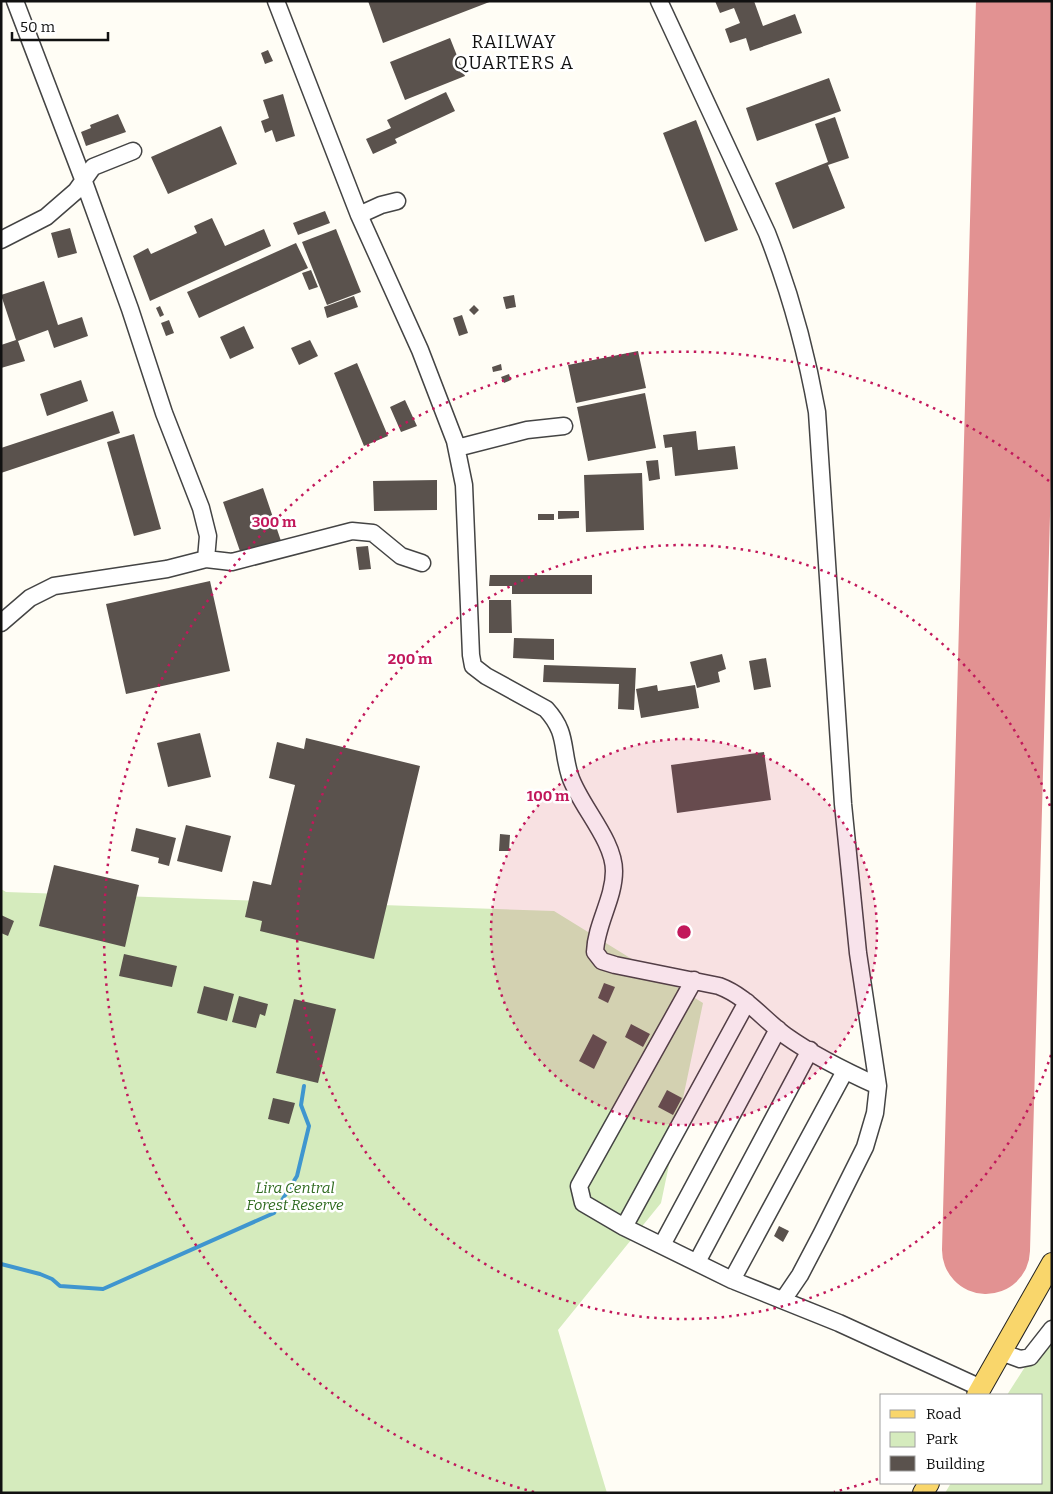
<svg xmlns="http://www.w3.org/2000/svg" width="1053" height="1494" font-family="Bitter,serif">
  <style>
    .green { fill: #d5ebbd }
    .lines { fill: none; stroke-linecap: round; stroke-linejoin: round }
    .stream { stroke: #3f96cf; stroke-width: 4 }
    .taxiway { stroke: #e29292; stroke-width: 35 }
    .runway { stroke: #e29292; stroke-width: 88 }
    .building { fill: #5a524d }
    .minor-casing { stroke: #444; stroke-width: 19 }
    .major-casing { stroke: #222; stroke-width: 22 }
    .minor { stroke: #fff; stroke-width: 16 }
    .major { stroke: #f9d66b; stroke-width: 20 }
    .ring { fill: none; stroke: #c2185b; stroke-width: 2.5; stroke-dasharray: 2.5 5 }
    .labels { text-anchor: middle; stroke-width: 5; stroke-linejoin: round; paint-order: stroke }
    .park-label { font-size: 15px; font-style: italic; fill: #2f6b1f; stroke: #fff }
    .quarter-label { font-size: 18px; letter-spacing: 1px; fill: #111; stroke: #fff }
    .centre { fill: #c2185b; stroke: #fff; stroke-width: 2.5 }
    .ring-label { font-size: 15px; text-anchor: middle; font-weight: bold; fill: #c2185b; stroke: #fff; stroke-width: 5; stroke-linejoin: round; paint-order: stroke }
  </style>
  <rect width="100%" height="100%" fill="#fffdf5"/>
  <path class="green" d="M1,889l5,3 548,19 149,92 -42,200 -103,127 49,163h-606z
    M1052,1333v160h-107l6,-10h91v-88h-35l37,-58z"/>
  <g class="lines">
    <path class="stream" d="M1,1264l39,10 12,5 8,7 43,3 171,-76 23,-37 12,-50 -8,-21 3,-19"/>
    <path class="taxiway" d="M1011,330h41"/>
    <path class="runway" d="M986,1250l34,-1249"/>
  </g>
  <path class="building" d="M368,1h124l-109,42z
    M715,1h39l9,25 32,-12 7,19 -52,18 -4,-13 -16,5 -5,-14 15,-6 -6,-15 -14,5z
    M450,38l15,38 -60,24 -15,-38z
    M268,50l5,11 -8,3 -4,-11z
    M829,78l12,33 -84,30 -11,-33z
    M446,92l9,19 -60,28 2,4 -24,11 -7,-15 25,-11 -4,-8z
    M283,94l12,42 -19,6 -4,-12 -7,3 -4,-12 8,-3 -6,-18z
    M118,114l8,18 -40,14 -5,-14 10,-4 -1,-3z
    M835,117l14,41 -21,7 17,43 -52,21 -18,-46 53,-21 -13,-38z
    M696,120l42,110 -33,12 -42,-109z
    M221,126l16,38 -69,30 -17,-37z
    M325,211l5,12 -32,12 -5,-12z
    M212,218l13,28 39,-17 7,17 -121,55 -17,-45 15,-8 3,6 46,-21 -3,-7z
    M70,228l7,25 -19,5 -7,-25z
    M336,229l25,63 -34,13 -25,-63z
    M296,243l12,25 -109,50 -12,-26z
    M311,270l7,17 -9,3 -7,-17z
    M44,281l14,44 24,-8 6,19 -34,12 -6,-18 -30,11 7,20 -24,7v-23l15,-5 -15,-45z
    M514,295l2,12 -10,2 -3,-12z
    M354,296l4,11 -31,11 -3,-11z
    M474,305l5,5 -5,5 -5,-5z
    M160,306l4,9 -4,2 -4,-9z
    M462,315l6,18 -9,3 -6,-18z
    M169,320l5,13 -8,3 -5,-13z
    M244,326l10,22 -24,11 -10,-22z
    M310,340l8,16 -19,9 -8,-17z
    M638,351l8,37 -70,15 -8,-38z
    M357,363l31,73 -24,10 -30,-73z
    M501,364l1,6 -9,2 -1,-5z
    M509,374l2,6 -7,3 -3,-6z
    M81,380l7,21 -41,15 -7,-22z
    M645,393l11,55 -68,13 -11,-54z
    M405,400l12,26 -16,6 -11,-25z
    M113,411l7,22 -119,40v-25z
    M696,431l2,19 37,-4 3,23 -63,7 -3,-29 -7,1 -2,-13z
    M134,434l27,95 -27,7 -27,-94z
    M658,460l2,19 -11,2 -3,-20z
    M642,473l2,57 -58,2 -2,-57z
    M437,480v30l-63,1 -1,-30z
    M263,488l18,53 -40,13 -18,-52z
    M558,511h21v7l-21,1z
    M538,514h16v6h-16z
    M368,546l3,23 -12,1 -3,-23z
    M490,575h102v19h-80v-8h-23z
    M210,581l20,90 -104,23 -20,-90z
    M489,600h22l1,33h-23z
    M514,638l40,1v21l-41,-2z
    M722,654l4,15 -8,3 2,10 -23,6 -7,-26z
    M766,658l5,29 -17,3 -5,-29z
    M544,665l92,3 -2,42 -16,-1 1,-25 -76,-2z
    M657,685l1,6 37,-6 4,23 -58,10 -5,-29z
    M200,733l11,44 -43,10 -11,-44z
    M306,738l114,28 -46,193 -114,-28 2,-10 -17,-4 8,-36 18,4 24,-100 -26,-7 8,-36 27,7z
    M764,752l7,48 -94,13 -6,-48z
    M186,825l45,11 -9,36 -45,-11z
    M136,828l40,10 -7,28 -11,-3 1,-5 -28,-7z
    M500,834l10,1 -1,16h-10z
    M54,865l85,20 -14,62 -86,-21z
    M1,915l13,6 -6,15 -7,-3z
    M124,954l53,12 -5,21 -53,-11z
    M604,983l11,4 -7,16 -10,-5z
    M204,986l30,8 -7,27 -30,-8z
    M239,996l29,8 -3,12 -5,-2 -4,14 -24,-6z
    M294,999l42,10 -18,74 -42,-10z
    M631,1024l19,10 -7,13 -18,-10z
    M593,1034l14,8 -13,27 -15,-8z
    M667,1090l15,8 -9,17 -15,-8z
    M273,1098l22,5 -6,21 -21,-5z
    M779,1226l10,5 -6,11 -9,-6z"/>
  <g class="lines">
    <g class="minor-casing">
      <path id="minor" d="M15,1l68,178 47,130 34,104 37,95 7,28 -2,23
        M276,1l83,214 61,135 35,91 9,44 7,170 2,11 13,10 60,33c22,24 15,39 24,67 10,30 44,64 44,95 0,28 -18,53 -19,81l7,9 13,4 104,21c27,10 44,33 67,50 28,20 61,36 92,50
        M659,1l108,232c23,59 39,117 50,179l26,392 15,149 20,133 -3,27 -10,34 -43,86 -22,42 -17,25
        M359,215l22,-10 16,-4
        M1,240l45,-23 30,-26 17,-24 40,-16
        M457,448l70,-18 37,-4
        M1,623l29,-25 24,-12 113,-17 39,-10 26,3 120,-31 21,2 28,23 21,7
        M694,980l-115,206 4,17 41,24 108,53 107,43 142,65
        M624,1227l123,-225
        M662,1245l116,-216
        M697,1262l113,-212
        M732,1280l113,-209
        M1001,1352l19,7 10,-2 22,-28"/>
    </g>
    <g class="major-casing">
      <path id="major" d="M977,1395l75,-132
        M923,1493l6,-10"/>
    </g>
    <use href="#minor" class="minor"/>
    <use href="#major" class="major"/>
  </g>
  <circle cx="684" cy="932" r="193" fill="#c2185b" fill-opacity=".12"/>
  <g class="ring">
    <circle cx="684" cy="932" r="193"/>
    <path d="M1051 1055A387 387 0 1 1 1051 809"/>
    <path d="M878 1479A580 580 0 0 1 834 1492M534 1492A580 580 0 1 1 1049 481"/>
  </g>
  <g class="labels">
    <g class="park-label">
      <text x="295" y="1193">Lira Central<tspan x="295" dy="17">Forest Reserve</tspan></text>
    </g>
    <g class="quarter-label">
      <text x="514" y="48">RAILWAY<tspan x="514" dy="21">QUARTERS A</tspan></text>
    </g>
  </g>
  <circle cx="684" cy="932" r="8" class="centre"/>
  <g class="ring-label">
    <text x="274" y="527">300 m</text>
    <text x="410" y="664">200 m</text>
    <text x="548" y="801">100 m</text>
  </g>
  <rect width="1053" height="1494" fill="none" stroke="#111111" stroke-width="5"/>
  <rect x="880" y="1394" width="162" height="90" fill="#ffffff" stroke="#a0a0a0"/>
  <rect x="890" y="1410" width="25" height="8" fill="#f9d66b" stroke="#a0a0a0"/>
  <text x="926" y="1419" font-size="15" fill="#111111">Road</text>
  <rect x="890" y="1432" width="25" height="15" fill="#d5ebbd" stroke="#a0a0a0"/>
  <text x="926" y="1444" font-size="15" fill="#111111">Park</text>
  <rect x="890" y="1456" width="25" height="15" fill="#5a524d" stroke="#a0a0a0"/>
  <text x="926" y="1469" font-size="15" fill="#111111">Building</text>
  <path d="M12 32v8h96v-8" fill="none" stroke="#111111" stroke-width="2.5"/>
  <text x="20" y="32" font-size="15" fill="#111111" stroke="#ffffff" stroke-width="4" paint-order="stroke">50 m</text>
</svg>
